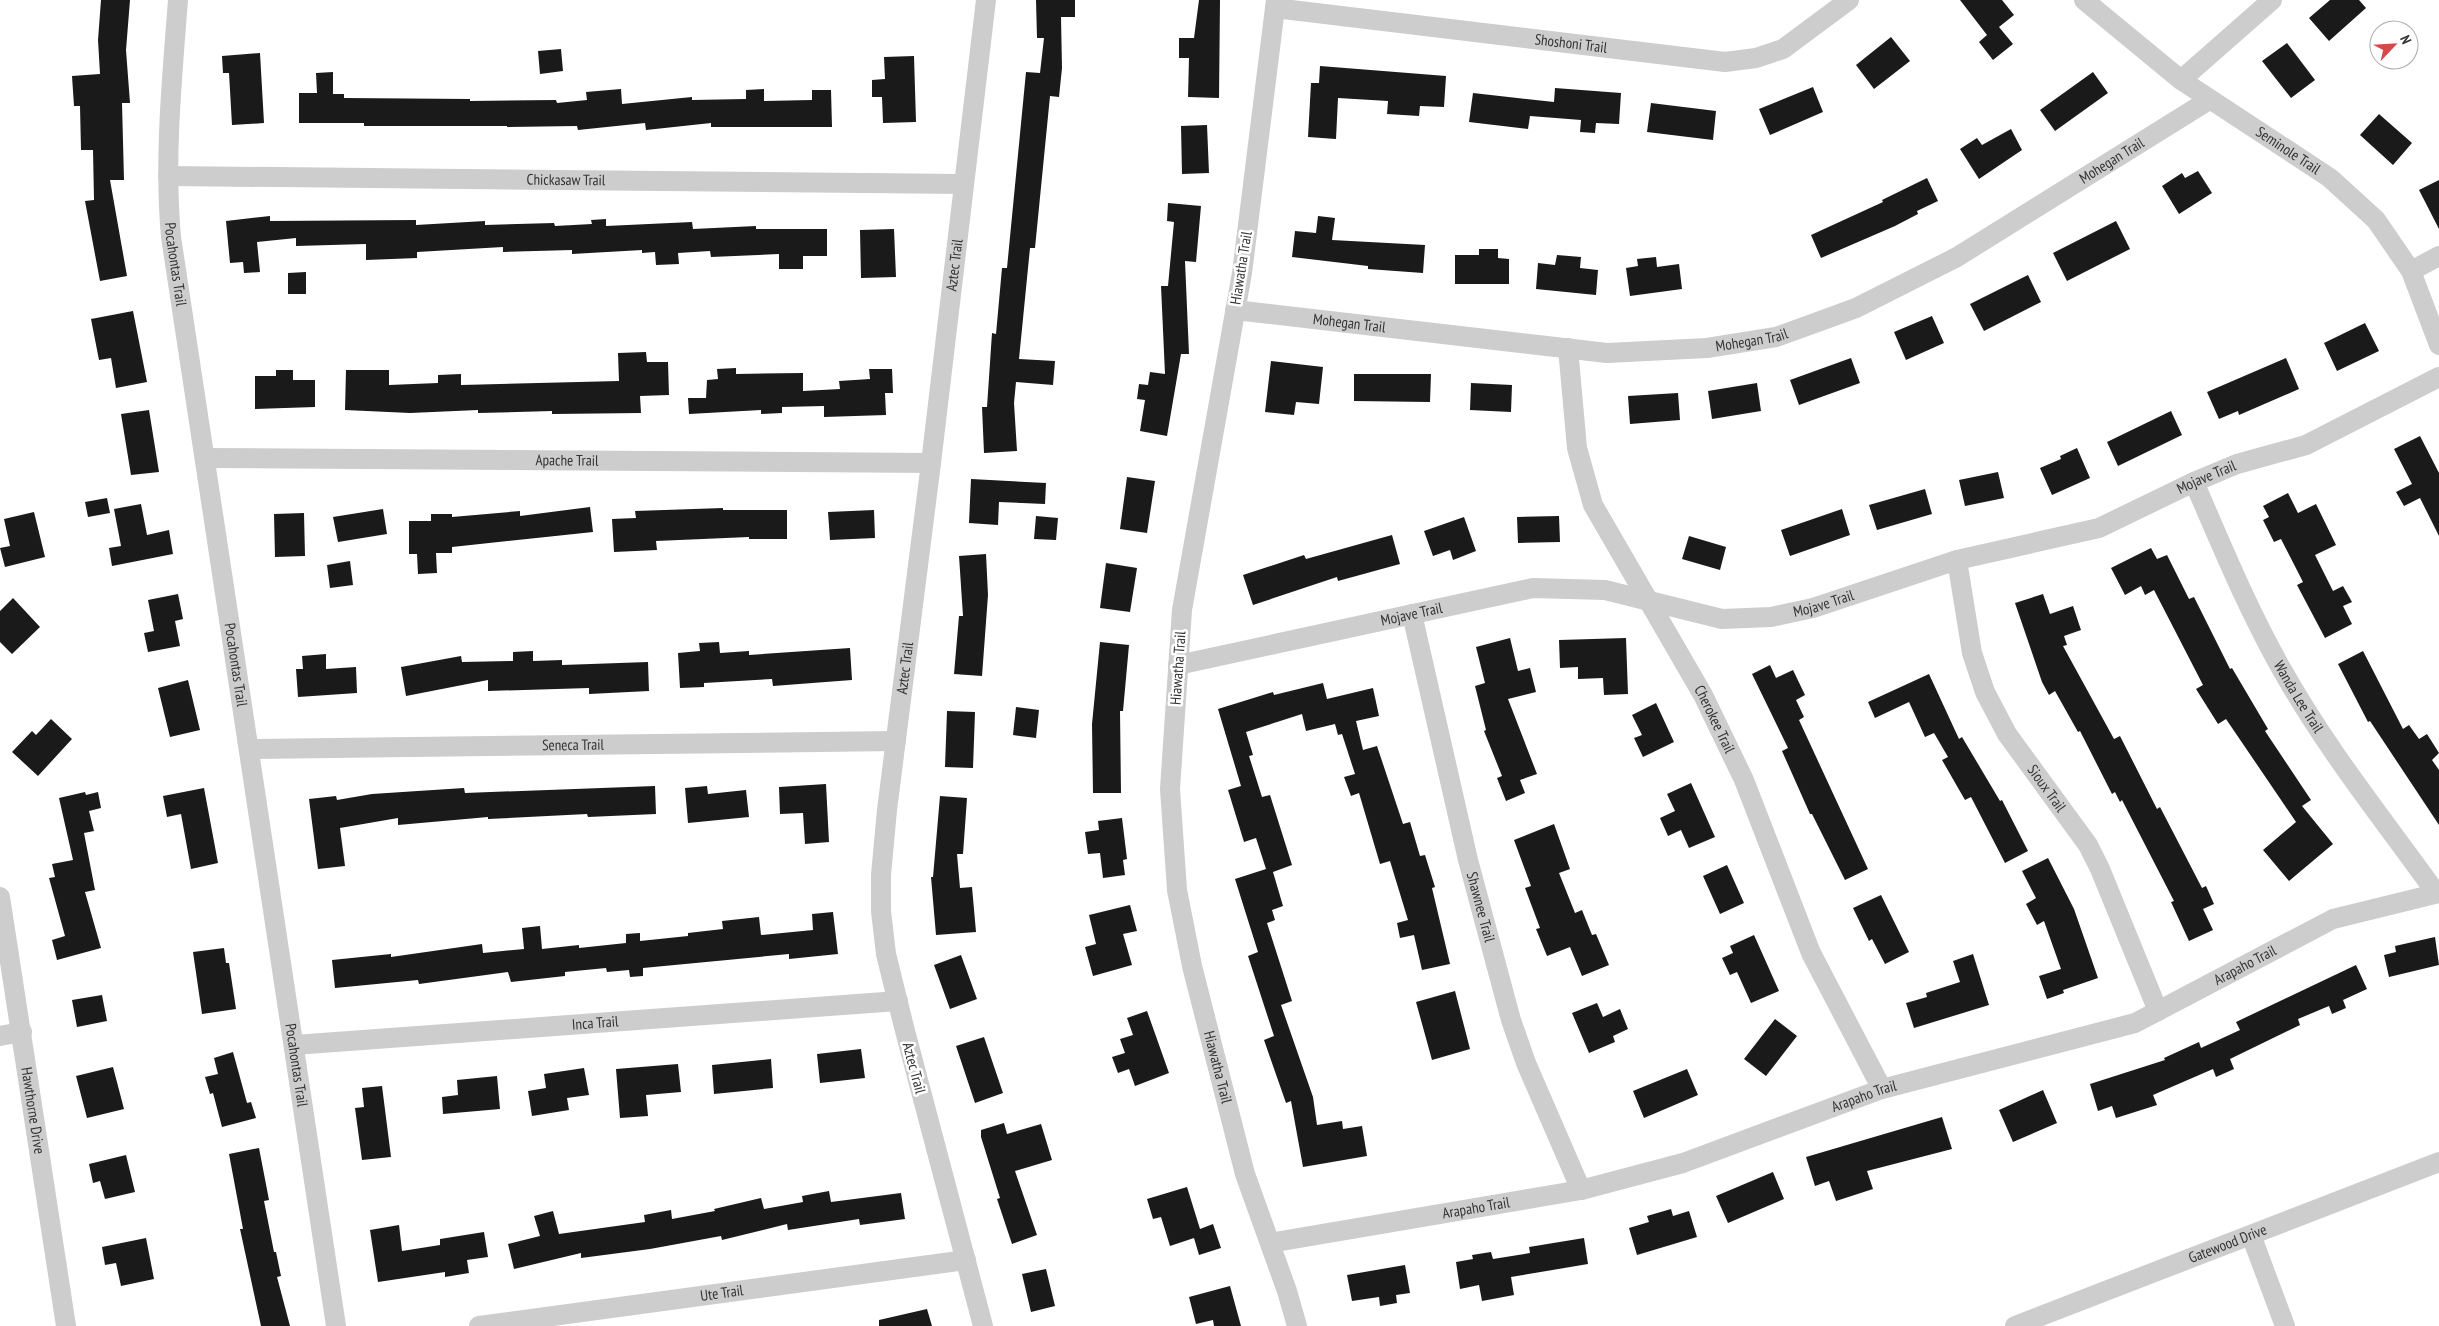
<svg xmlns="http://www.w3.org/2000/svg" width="2439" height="1326" font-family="'PT Sans Narrow',sans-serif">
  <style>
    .building { fill: #1a1a1a }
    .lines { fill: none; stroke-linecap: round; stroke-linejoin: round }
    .minor { stroke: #cdcdcd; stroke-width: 20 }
    .labels { text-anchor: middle; stroke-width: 5; stroke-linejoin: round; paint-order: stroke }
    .street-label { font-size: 15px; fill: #333; stroke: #fff }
  </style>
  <rect width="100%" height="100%" fill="#fff"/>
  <path class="building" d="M101,0h29l-4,50 4,53h-8l2,77h-14l17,96 -27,5 -15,-80 9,-1 -1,-50h-12l-1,-44h-6l-2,-30 28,-2 -2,-34z
    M1036,0h39v17h-14l1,51 -3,29 -9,-1 -15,152h-5l-11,111 36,2 -2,24 -37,-3 -2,21 3,48 -33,2 -2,-46h5l5,-74 4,1 6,-66h5l19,-196 14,1 4,-35h-7z
    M1199,0h21l-1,98 -31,-1 1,-39h-10v-20h15z
    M1960,0h42l12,15 -15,12 14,17 -20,16 -14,-18 8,-7z
    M2330,0h29l7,8 -37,33 -20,-23z
    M1891,37l19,24 -36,28 -18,-24z
    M2287,43l28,37 -24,18 -29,-37z
    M561,49l2,22 -23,3 -2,-23z
    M260,53l4,70 -32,2 -3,-52h-6l-1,-17z
    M914,56l2,66 -33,1 -1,-26h-10v-17l13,-1 -1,-22z
    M1320,66l126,10 -2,31 -24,-1 -1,10 -32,-2 1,-13 -50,-3 -2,41 -28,-2 3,-54h8z
    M333,72v22h11v4l126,1v2l86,-1 1,3 30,-3 -1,-8 35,-3 1,15 70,-7v3l54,-1v-9l18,-1v12l48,-1v-10h19l1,37h-121v-4l-65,7 -1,-7 -67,7 -1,-4 -70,1v-1h-143v-3h-65v-30h18l-1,-20z
    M2093,72l15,21 -53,38 -15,-21z
    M1813,87l10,25 -53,23 -11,-26z
    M1555,88l66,5 -2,31 -23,-1 -1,10 -15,-1 1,-12 -51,-4 -2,13 -59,-7 4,-29 81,9z
    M1651,103l65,8 -3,29 -66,-8z
    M2379,114l33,29 -19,22 -33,-30z
    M1207,125l2,48 -27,1 -1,-48z
    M2011,129l11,21 -43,29 -19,-30 17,-11 5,7z
    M2198,171l14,22 -33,21 -17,-28 20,-13 3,5z
    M1927,178l11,23 -21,10 1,3 -23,12 -74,32 -10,-23 72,-33 -1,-2z
    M2439,180v49l-20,-39z
    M1168,203l33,3 -5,56 -11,-1 4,93h-8l-14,82 -27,-5 5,-31 -8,-1 2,-15 9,1 2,-13 15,2 -4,-88h7l6,-64 -7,-1z
    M270,216v5l146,-1v5l69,-4v4l69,-2 1,3 37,-2 -1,-4 15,-1v7l86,-4 1,7 63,-3v3h71v27h-24v13h-24v-15l-68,3 -1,-6 -32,2 1,11 -23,1 -1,-13 -13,1v-3l-70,4v-4l-69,2v-5l-86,5v6l-51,2v-16l-70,2v-8l-39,4 3,30 -16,1 -1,-11 -13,1 -4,-42z
    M1318,216l17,2 -3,22 93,5 -2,28 -55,-4v-3l-76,-9 3,-26 21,2z
    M2116,221l14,28 -63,32 -14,-28z
    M894,229l2,48 -35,1 -1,-48z
    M1479,249h19v9l11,1v25h-54v-29h24z
    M1557,255l24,2 -1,11 18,2 -2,25 -60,-6 2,-26 17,2z
    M1656,257l1,10 22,-3 3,25 -52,7 -4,-28 12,-2 -1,-7z
    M306,272v22h-18v-21z
    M2028,275l13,27 -57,29 -14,-27z
    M133,311l14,71 -31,6 -5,-30 -12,2 -8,-41z
    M1932,316l12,27 -38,17 -12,-28z
    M2365,323l14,28 -42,20 -13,-28z
    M646,352l1,10h21l1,33 -29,1 1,17 -89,1v-3l-74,2v-3l-68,3 -65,-3 1,-40h43v15l49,-2v-8l23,-1v11l158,-4 -1,-28z
    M1851,358l9,25 -61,22 -9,-25z
    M2286,358l13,31 -60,26 -1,-4 -19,8 -12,-27z
    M1271,361l52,6 -4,37 -23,-2 -2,13 -29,-3z
    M736,368v6l67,-1v18l37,-2 -1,-8 31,-2 -1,-10h23l1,24h-8l1,22 -62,2v-11l-42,1v6l-21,1v-4l-72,4 -1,-16h18l1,-18 11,-1 -1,-10z
    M276,370h17v10h22v27l-60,2v-33h21z
    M1354,374h77l-1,28 -76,-1z
    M1471,383l41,2 -1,27 -41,-2z
    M1757,383l4,28 -49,8 -4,-28z
    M1678,393l2,27 -50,4 -2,-28z
    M149,410l10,62 -28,3 -10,-61z
    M2171,411l11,24 -64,31 -11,-24z
    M2420,436l19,37v63l-19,-38 -16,8 -8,-14 16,-8 -18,-35z
    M2077,448l13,30 -38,17 -12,-27 21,-9 -1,-3z
    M1998,472l6,26 -39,8 -6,-26z
    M1127,477l28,4 -8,52 -27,-4z
    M971,479l75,4 -1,21 -46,-2 -1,23 -29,-2z
    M1925,489l7,25 -55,16 -8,-25z
    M2288,493l10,20 18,-9 20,41 -21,10 18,36 10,-5 9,16 -9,4 9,18 -27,14 -28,-53 6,-3 -22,-43 -7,3 -11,-22 6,-3 -6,-11z
    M107,498l3,15 -22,4 -3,-15z
    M141,504l6,31 22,-5 4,24 -61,12 -3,-18 12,-2 -7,-37z
    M590,507l3,25 -141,15v6h-16l1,20 -19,1 -1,-20h-8v-33h22v-7h21v3l68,-6v5z
    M723,508v2h64v29h-38v-2l-93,4 1,9 -43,2 -2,-33 24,-1 -1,-7z
    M383,509l4,25 -49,8 -5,-25z
    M1842,509l8,26 -60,21 -9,-26z
    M874,510l1,28 -45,2 -2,-28z
    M34,512l11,45 -40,10 -5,-19 10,-2 -6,-27z
    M304,513l1,43 -30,1 -1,-43z
    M1036,516l22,2 -2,22 -22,-1z
    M1559,516l1,26 -42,1 -1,-26z
    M1464,517l12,34 -23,9 -3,-10 -17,6 -9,-25z
    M1392,535l8,29 -62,17 -1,-4 -84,28 -10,-30 61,-20 2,4z
    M1689,536l37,11 -6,23 -38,-11z
    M2151,548l6,11 10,-4 22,44 5,-2 36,72 2,-1 36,61 -3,2 46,69 -9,6 31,38 -44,37 -26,-31 33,-28 -70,-103 -8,5 -22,-35 7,-4 -49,-95 -9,5 -4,-9 -16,9 -14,-27z
    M986,554l2,41 -6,81 -28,-2 5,-58h4l-4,-60z
    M350,561l3,24 -23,3 -3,-23z
    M1106,563l31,5 -7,44 -30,-4z
    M178,594l5,25 -8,2 5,25 -32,6 -4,-19 10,-2 -6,-31z
    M2043,594l7,20 23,-8 8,24 -17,6 3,9 -4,1 51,93 6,-3 37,73 3,-2 42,81 4,-2 8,18 -11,5 10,21 -24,11 -18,-39 3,-1 -52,-101 -2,2 -5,-10 -3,2 -32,-63 -2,1 -23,-41 -6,4 -7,-13 -27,-79z
    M13,598l27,29 -28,27 -12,-12v-31z
    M1510,638l8,33 12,-3 6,24 -28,7 29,75 -17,6 5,13 -19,8 -9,-23 5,-2 -18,-45 2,-1 -11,-44 10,-3 -9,-36z
    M1626,638l2,56 -24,1 -1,-17 -25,1v-12l-18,1 -1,-28z
    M719,642l1,11 29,-2v4l101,-7 2,32 -79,6 -1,-7 -68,4v4l-24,1 -2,-35 22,-2 -1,-8z
    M1100,642l29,3 -6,66h-3l1,82h-28l-1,-69z
    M533,651v10l29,-1v5l86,-3 1,29 -60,3v-6l-101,3v-11l-82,16 -5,-29 60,-11 1,6 51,-1v-9z
    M2363,651l40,78 6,-4 10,14 8,-5 12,19 -7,7 7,10v55l-69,-104 -2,1 -30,-58z
    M326,654v15l30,-2 1,26 -59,4 -2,-28h7l-1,-13z
    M1770,665l6,13 17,-8 12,25 -9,5 8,17 -5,3 69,149 -23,11 -33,-66h-2l-28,-63 6,-3 -36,-74z
    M1929,674l30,65 3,-2 38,64 2,-1 26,51 -23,12 -34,-66 -6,3 -23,-40 6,-3 -14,-24 -9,4 -16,-35 -34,16 -7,-16z
    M188,680l12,50 -30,7 -12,-49z
    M1323,683l4,16 46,-11 6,28 -23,5 7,29 14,-4 26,78 7,-2 10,34 5,-1 10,32 -3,1 18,76 -28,6 -8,-35 -14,3 -3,-15 11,-3 -18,-59 -10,3 -21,-71 -8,3 -7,-19 11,-3 -13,-40 -4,1 -3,-11 -29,7 -4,-17 -56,18 7,23 -4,1 13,41 8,-2 22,70 -19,7 10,34 -11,4 3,10 -8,3 25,78 -11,4 32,92 4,28 25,-4 1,8 19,-3 5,30 -64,11 -12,-66 -5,2 -22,-63 10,-4 -26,-80 10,-4 -23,-73 31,-10 -10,-31 -12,4 -16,-52 13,-4 -23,-77 55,-17 1,3z
    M1656,703l18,39 -31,15 -9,-19 8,-3 -10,-20z
    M1016,707l23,3 -3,28 -23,-3z
    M947,711l28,1 -2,56 -28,-1z
    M51,719l21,20 -34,37 -26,-24 20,-21 4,4z
    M1691,783l24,54 -26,11 -8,-18 -13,6 -8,-18 15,-7 -8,-17z
    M826,784l3,58 -24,2 -2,-31 -23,1 -1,-27z
    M655,786l1,28 -68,3 -1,-3 -99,5v-2l-90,8v-7l-58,10 5,38 -27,3 -9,-70 27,-3 1,4 35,-6 92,-6 1,5z
    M707,786l1,8 38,-4 3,27 -61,6 -3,-35z
    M204,788l14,75 -27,6 -10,-55 -14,3 -4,-21z
    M85,792l1,3 12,-3 3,16 -12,3 5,20 -10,2 11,57 -10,2 16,56 -44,12 -5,-20 13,-4 -16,-58 6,-1 -3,-13 21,-4 -14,-62z
    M940,796l27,2 -4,56h-6l3,34 12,-1 4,45 -40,3 -5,-58h2z
    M1122,818l5,41 -4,1 2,15 -22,3 -3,-25 -12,1 -3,-22 14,-2 -1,-9z
    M1554,824l16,45 -11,4 16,40 7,-3 10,25 4,-1 13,31 -27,11 -12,-29 -23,9 -11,-27 4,-1 -15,-40 6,-2 -17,-46z
    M2048,858l26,51 24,69 -35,12 1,3 -17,6 -8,-23 22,-7 -17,-48 -7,4 -11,-21 10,-6 -14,-27z
    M1727,865l17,38 -24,11 -17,-38z
    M1881,895l28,57 -24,12 -13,-25 -3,2 -16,-33z
    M1130,905l7,26 -14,3 9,31 -39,11 -8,-29 11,-3 -7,-29z
    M833,912l5,42 -49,5v-5l-146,14v8l-13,1 -1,-7 -22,2 -1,-4 -41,4v4l-54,6 -3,-10 -89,12 -1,-4 -83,8 -3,-28 59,-6v3l91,-13 1,9 41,-4 -2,-21 18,-2 2,23 37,-4v3l47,-5v-9l14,-1v8l48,-5v-3l35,-4 -1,-8 37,-4 2,18 52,-5 -1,-16z
    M1754,935l25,56 -28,12 -14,-31 -7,3 -8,-17 11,-5 -3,-7z
    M2435,937l4,28 -50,12 -5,-22 12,-3 -1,-6z
    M224,948l2,15h3l7,46 -34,5 -9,-62z
    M1973,954l16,51 -75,23 -8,-25 21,-6 -1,-4 34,-11 -7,-21z
    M961,955l16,44 -27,10 -16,-44z
    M2356,965l11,24 -24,11 3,8 -14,6 -3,-8 -31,13 2,6 -70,34 4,10 -18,8 -3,-8 -60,26 4,10 -41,13 -4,-12 -14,5 -8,-27 75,-24 -1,-2 35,-16 2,6 39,-18 -4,-8z
    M1455,991l15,58 -38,11 -16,-58z
    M102,995l5,26 -30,6 -5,-27z
    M1597,1003l6,14 17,-8 8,20 -15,7 2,6 -26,11 -17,-40z
    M1147,1011l22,62 -34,13 -6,-17 -11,4 -6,-16 13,-4 -5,-14 13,-4 -6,-17z
    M1775,1019l22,17 -31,40 -22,-17z
    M984,1037l19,56 -28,10 -19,-57z
    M861,1049l4,29 -45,5 -3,-29z
    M233,1052l14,51 4,-1 5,16 -34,9 -9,-34 -3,1 -5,-17 13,-3 -4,-16z
    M771,1059l2,29 -59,6 -2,-29z
    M678,1064l3,28 -35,3 2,21 -28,2 -4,-49z
    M113,1067l11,42 -37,9 -11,-42z
    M584,1068l5,27 -22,3 2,12 -37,6 -4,-25 18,-3 -2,-14z
    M1687,1069l11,26 -54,23 -11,-27z
    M497,1076l3,33 -57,5 -1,-17 16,-2 -1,-15z
    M382,1086l9,71 -29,3 -7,-52 9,-1 -2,-19z
    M2043,1090l14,33 -44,19 -14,-32z
    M1942,1117l10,32 -85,22 6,18 -37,12 -7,-20 -14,5 -9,-29z
    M1004,1123l3,11 34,-10 11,36 -37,11 22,64 -25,9 -15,-45 3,-1 -19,-61v-7z
    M259,1148l10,52 -5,1 10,51h2l5,24 -4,1 13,49h-29l-21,-97h3l-14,-75z
    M126,1155l9,37 -30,7 -5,-18 -7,2 -4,-19z
    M1773,1172l11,27 -56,24 -12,-27z
    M1187,1187l13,42 13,-5 8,24 -22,7 -5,-17 -24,8 -9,-29 -8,2 -6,-20z
    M829,1191l2,11 70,-9 4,26 -45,6 -1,-6 -71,11 -1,-6 -65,16 -1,-4 -71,13 -69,9v-5l-67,16 -6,-25 32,-8 -6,-20 19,-5 6,23 86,-12 -1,-7 27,-5 1,9 43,-8 -1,-2 47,-11 3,11 39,-7 -1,-6z
    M1671,1209l2,7 16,-5 8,26 -60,18 -8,-27 20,-6 -2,-6z
    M399,1225l3,26 38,-6v-6l44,-7 4,25 -21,3 2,13 -24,4v-5l-67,10 -8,-52z
    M146,1238l8,41 -33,7 -5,-23 -11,2 -3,-18z
    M1584,1238l4,26 -77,13 3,18 -32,6 -3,-16 -19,4 -4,-27 17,-3 -1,-4 19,-3 2,7 37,-6 -1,-6z
    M1405,1265l5,28 -14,2 1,8 -17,3 -1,-9 -27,4 -5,-26z
    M1046,1269l9,37 -24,6 -9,-38z
    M1230,1286l11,40h-27l-1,-6 -17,4 -7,-27z
    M927,1309l5,17h-53v-6z"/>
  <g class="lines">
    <g class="minor">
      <path id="s1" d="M178,0c-6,79 -14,158 -7,237l165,1089"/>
      <path id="s2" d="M1276,0l-34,273 -60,337 -12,179 7,101 15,76 53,208 42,117 10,35"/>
      <path id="s3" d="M2084,0l97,80 149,98 46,42 35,51 28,74"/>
      <path id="s4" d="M1275,8l450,54 31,-4 27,-9 66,-49"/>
      <path d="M2181,80l91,-80"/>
      <path id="s5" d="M168,176l796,8"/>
      <path d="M2411,271l28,-15"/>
      <path id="s6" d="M1235,310l372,43 100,-5 69,-11 80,-29 101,-51 252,-157"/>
      <path id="s7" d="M1568,348l9,100 16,57 110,190 41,85 67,173 71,136"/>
      <path id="s8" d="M205,458l726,5"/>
      <path id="s9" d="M2194,482c27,62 53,126 87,186 44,79 102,151 155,225"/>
      <path id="s10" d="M1957,560l15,93 13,39 22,42 81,111 12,24 58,142"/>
      <path id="s11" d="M1412,614l56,246 43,160 15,43 55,127"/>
      <path id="s12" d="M1178,665l355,-77 72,2 117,29 49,-2 42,-9 144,-48 142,-32 95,-46 43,-18 69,-19 133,-68"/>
      <path id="s13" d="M249,749l647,-8"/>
      <path id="s14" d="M0,897l66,429"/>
      <path d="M0,1036l22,-4"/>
      <path id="s15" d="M294,1045l604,-44"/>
      <path d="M2251,1235l34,91"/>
      <path id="s16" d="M1270,1243l311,-53 102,-27 199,-74 253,-66 198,-104 106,-26"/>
      <path id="s17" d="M479,1326l487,-66"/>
      <path id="s18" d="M983,1326l-79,-299 -18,-73 -5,-43v-36l6,-65 44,-347 55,-463"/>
      <path id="s19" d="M2015,1326l424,-164"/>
    </g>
  </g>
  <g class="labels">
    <g class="street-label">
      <text dy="5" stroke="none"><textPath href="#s4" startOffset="298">Shoshoni Trail</textPath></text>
      <text dy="5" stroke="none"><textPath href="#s3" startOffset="254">Seminole Trail</textPath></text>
      <text dy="5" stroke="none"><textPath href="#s6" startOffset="925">Mohegan Trail</textPath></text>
      <text dy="5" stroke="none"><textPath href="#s5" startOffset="398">Chickasaw Trail</textPath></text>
      <text dy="5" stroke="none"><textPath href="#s1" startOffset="265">Pocahontas Trail</textPath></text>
      <text dy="5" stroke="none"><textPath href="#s18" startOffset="1078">Aztec Trail</textPath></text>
      <text transform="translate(1241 268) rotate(-81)" y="5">Hiawatha Trail</text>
      <text dy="5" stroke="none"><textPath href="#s6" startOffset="115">Mohegan Trail</textPath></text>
      <text dy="5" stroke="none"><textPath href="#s6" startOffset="520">Mohegan Trail</textPath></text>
      <text dy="5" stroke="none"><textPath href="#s8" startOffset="362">Apache Trail</textPath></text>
      <text dy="5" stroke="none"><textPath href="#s12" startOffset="1064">Mojave Trail</textPath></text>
      <text dy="5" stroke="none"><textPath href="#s12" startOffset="659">Mojave Trail</textPath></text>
      <text dy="5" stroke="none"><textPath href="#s12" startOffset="239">Mojave Trail</textPath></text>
      <text dy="5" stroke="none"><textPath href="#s1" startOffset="670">Pocahontas Trail</textPath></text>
      <text dy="5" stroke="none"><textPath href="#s18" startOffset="672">Aztec Trail</textPath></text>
      <text transform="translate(1178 668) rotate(-86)" y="5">Hiawatha Trail</text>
      <text dy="5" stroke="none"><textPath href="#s9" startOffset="239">Wanda Lee Trail</textPath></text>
      <text dy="5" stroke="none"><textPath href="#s7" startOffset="406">Cherokee Trail</textPath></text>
      <text dy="5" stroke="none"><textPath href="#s13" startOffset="324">Seneca Trail</textPath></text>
      <text dy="5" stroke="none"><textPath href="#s10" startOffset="250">Sioux Trail</textPath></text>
      <text dy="5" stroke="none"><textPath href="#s11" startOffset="301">Shawnee Trail</textPath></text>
      <text dy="5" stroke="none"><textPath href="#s16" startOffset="1019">Arapaho Trail</textPath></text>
      <text dy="5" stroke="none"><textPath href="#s15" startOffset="302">Inca Trail</textPath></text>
      <text dy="5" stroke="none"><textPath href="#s1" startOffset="1075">Pocahontas Trail</textPath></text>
      <text transform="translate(914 1068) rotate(75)" y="5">Aztec Trail</text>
      <text dy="5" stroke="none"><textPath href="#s2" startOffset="1080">Hiawatha Trail</textPath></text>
      <text dy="5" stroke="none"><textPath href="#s16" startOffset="614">Arapaho Trail</textPath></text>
      <text dy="5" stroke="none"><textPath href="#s14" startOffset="216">Hawthorne Drive</textPath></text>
      <text dy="5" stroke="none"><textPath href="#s16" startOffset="209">Arapaho Trail</textPath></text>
      <text dy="5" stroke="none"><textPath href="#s19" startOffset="228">Gatewood Drive</textPath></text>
      <text dy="5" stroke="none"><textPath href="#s17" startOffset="245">Ute Trail</textPath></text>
    </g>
  </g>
  <g transform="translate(2394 45) rotate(65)"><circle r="24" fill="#ffffff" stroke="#adadad"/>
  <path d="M0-4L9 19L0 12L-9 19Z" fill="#d54949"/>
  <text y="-8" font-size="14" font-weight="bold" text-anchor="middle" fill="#333333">N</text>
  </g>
</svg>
